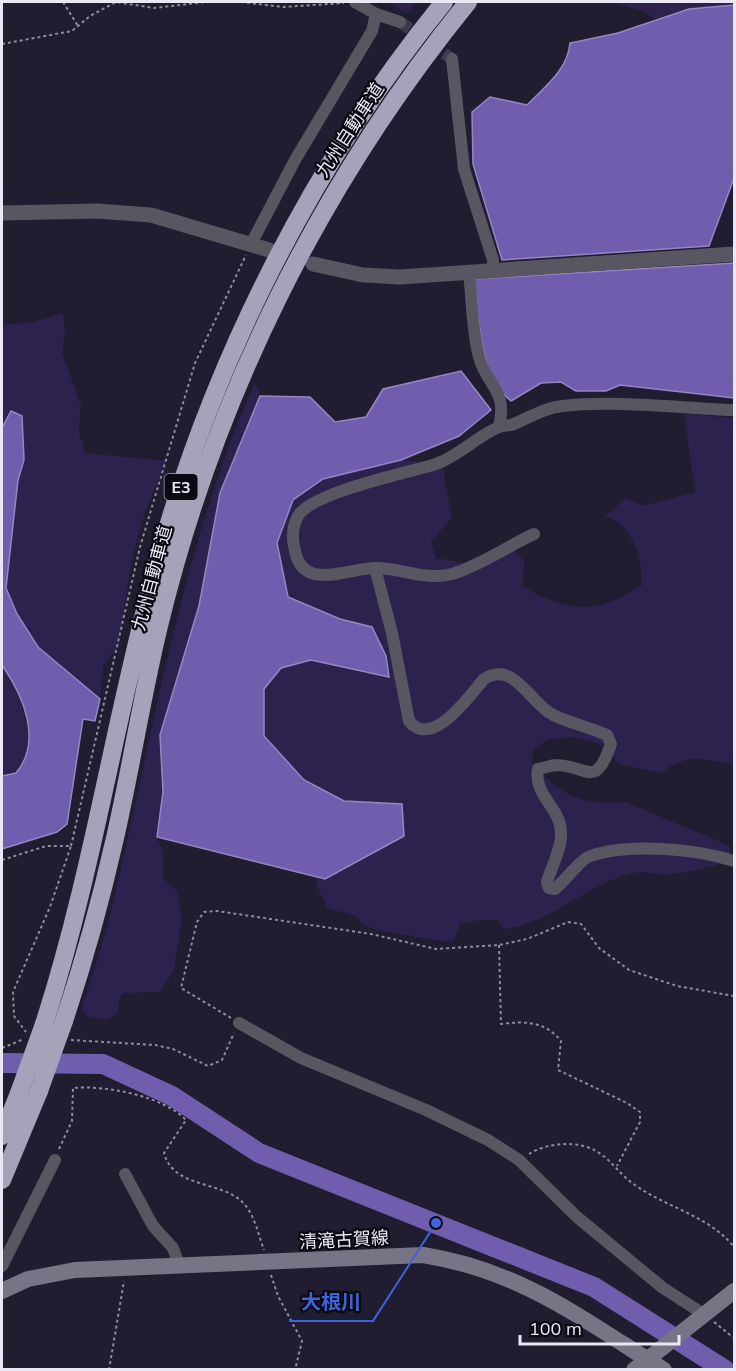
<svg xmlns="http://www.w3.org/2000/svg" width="736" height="1371" font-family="Mulish,'Noto Sans JP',sans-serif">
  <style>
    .green { fill: #2d224e }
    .water { fill: #705dae; stroke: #9587c3; stroke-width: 1.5 }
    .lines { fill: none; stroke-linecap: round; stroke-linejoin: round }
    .river { stroke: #705dae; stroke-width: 20 }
    .minor-tunnel { stroke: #3e3b4e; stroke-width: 12; stroke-dasharray: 12 6; stroke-linecap: butt }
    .path { stroke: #8e8c9c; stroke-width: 2; stroke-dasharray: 3 3; stroke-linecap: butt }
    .minor { stroke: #585660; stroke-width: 12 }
    .tertiary { stroke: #585660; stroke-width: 15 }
    .secondary { stroke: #777585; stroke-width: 16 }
    .motorway { stroke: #a5a2ba; stroke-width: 18 }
    .motorway-bridge { stroke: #a5a2ba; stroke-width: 18 }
    .labels { text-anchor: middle; stroke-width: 4.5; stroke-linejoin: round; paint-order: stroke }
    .shield { fill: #0a0911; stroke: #a7a5b1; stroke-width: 1.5 }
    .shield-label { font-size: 16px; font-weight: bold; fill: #eae8f5 }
    .street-label { font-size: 18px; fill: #eae8f5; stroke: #0a0911 }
    .leader { fill: none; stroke: #3c65dc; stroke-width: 2 }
    .callout-dot { fill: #3c65dc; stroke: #0a0911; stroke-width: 2 }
    .callout-label { font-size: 20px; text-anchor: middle; font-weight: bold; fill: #3c65dc; stroke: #0a0911; stroke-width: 4.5; stroke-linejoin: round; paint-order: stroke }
  </style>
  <rect width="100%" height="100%" fill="#201d30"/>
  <path class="green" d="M390,2h26l-10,12z
    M610,2h124v3l-45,4 -33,10 -13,-8z
    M63,313l2,20 -3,20 19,52 -2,27 6,21 81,8 -21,51 -13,46 -13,87 -16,21 -3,33 -62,-52 -21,-33 -11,-27 12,-107 6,-20 -13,-49 -9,17v-103l32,-3z
    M255,382l5,14 -40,97 -21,113 -39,129 3,57 -6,45 6,17v24l14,13 5,24 -8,55 -14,22 -37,1 -5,7 1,12 -12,8 -17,-3 -9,-6c10,-33 22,-66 30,-100 43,-178 69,-360 144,-529z
    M684,414l50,4v346c-38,-3 -38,-14 -74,9l-40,-9 -22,-21 -27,-6 -23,3 -15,10 -1,13c27,32 51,43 94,39l104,44 -2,16c-17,4 -36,10 -54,12 -13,2 -28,-4 -41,-1 -48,11 -86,54 -131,56l-3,-9h-20l-19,4 -6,16 -13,1 -63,-11 -15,-5 -7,-9 -29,-8 -12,-27 10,-2 77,-75 -58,-3 -40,-21 -40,-44v-47l17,-21 30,-8 77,17 -16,-50 -32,-8 -52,-22 -11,-54 16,-43 30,-21 78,-19 41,4 10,54 -21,23 5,17 29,5 49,-13 10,11 -2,25c46,27 76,29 120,-1 0,-26 -9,-61 -37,-69l21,-18 17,8 52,-14z
    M2,665l14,20 13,48 -3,28 -10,12 -14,4z"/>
  <path class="water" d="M734,5v173l-25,68 -207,14 -29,-96 -1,-52 18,-15 37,8c18,-18 41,-36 43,-62l48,-10 71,-24z
    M734,263v135l-114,-13 -14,6h-30l-15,-9 -20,1 -30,18c-33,-27 -32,-83 -36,-122z
    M461,371l30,39 -32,26 -58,24 -78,19 -30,21 -16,43 11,54 52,22 32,8 14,29 3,21 -78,-17 -30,8 -17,21v47l40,44 40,21 58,3 2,32 -79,43 -168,-42 6,-45 -3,-57 39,-129 21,-113 40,-97 50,1 25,25 31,-5 17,-28z
    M11,411l11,5 2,44 -6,20 -12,108 11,26 21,33 62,52 -5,22 -12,-2 -16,105 -10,8 -55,17v-73l14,-3c27,-32 7,-78 -14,-108v-237z"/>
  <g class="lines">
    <path class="river" d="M2,1063l101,1 69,32 87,57 335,134 131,83"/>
    <path class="minor-tunnel" d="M400,22l52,37"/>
    <path class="path" d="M63,2l15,24
      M241,2l42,5 61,-4
      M2,44l70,-13 18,-15 26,-14 38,6 52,-6
      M71,846l69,-299 55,-184 51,-108
      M2,860l44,-14h25l-21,61 -37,85 1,24 12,16
      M499,945l2,79c24,-3 44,-3 60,17l-3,29 69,33 13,9v10l-23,44
      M231,1018l-50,-30 16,-66 7,-10 13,-1 154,23 65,15 63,-4 28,-6 41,-17 13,2 18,24 30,22 48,16 57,10
      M71,1040l84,5 18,4 35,17 14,-6 12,-27
      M2,1048l22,-9
      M59,1149l13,-28 1,-33c33,-3 90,8 113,32l-22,33c9,34 53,28 76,47 14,11 18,34 24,50
      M529,1154c16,-10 40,-13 58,-7 18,6 26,19 39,31 32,28 81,35 108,69
      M271,1275l7,21 24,45 -7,29
      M714,1322l20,16
      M109,1370l15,-89"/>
    <path class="minor" d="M376,14l24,8
      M452,59l12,110 29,91v11
      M251,244l44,-84 77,-129 4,-17 -21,-12
      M469,272c3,28 3,59 10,85 8,30 29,32 20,70
      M534,534c-28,13 -53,31 -82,40 -25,7 -51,-6 -76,-6 -28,0 -73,24 -81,-17 -3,-11 -3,-24 3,-35 14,-24 109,-43 138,-52 23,-8 41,-28 63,-37 5,-2 12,-1 17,-4 16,-7 29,-15 46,-17 57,-6 116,2 172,4
      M375,568l17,65 17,88c23,29 60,-25 75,-42 30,-19 46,24 69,36 17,8 36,12 54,20l4,9c-16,46 -23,22 -54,21 -6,0 -13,3 -19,4 -5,27 23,38 23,64 1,15 -10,35 -14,49l2,6 6,1c9,-8 26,-29 33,-32 38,-15 108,-8 146,4
      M239,1023l62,35 125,52 62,30 31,20 58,57 86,71 42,27
      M125,1174l28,52 20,22 6,17
      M2,1266l53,-106"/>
    <path class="tertiary" d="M2,213l95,-2 54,4 118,35
      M313,264l50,11 37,2 334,-23"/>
    <path class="secondary" d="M2,1291l26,-12 47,-9 348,-15c99,16 159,64 241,115
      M634,1370l100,-79"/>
    <path class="motorway" d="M64,1021c20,-60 37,-121 51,-183 16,-70 27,-142 44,-212 55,-228 161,-442 309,-624
      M44,1024c49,-151 71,-308 113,-460 56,-202 155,-400 287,-562
      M2,1136l17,-43
      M2,1180l37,-89"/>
    <path class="motorway-bridge" d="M39,1091l25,-70
      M19,1093l25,-69"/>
  </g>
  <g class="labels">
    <rect class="shield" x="164.5" y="474" width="33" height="26" rx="4.5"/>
    <g class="shield-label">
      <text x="181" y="493">E3</text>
    </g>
    <g class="street-label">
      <text transform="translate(350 130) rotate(-57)" y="6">九州自動車道</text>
      <text transform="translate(152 578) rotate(-75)" y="6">九州自動車道</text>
      <text transform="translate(344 1240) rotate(-3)" y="6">清滝古賀線</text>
    </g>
  </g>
  <path class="leader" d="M436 1223L373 1321H289"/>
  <circle class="callout-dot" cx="436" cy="1223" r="6"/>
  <g class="callout-label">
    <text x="331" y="1309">大根川</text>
  </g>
  <rect width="736" height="1371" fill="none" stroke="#eae8f5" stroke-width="6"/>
  <path d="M520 1335v9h159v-9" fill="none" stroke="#eae8f5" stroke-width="3"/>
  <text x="529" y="1335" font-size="18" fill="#eae8f5" stroke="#0a0911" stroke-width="4.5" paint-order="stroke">100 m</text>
</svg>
